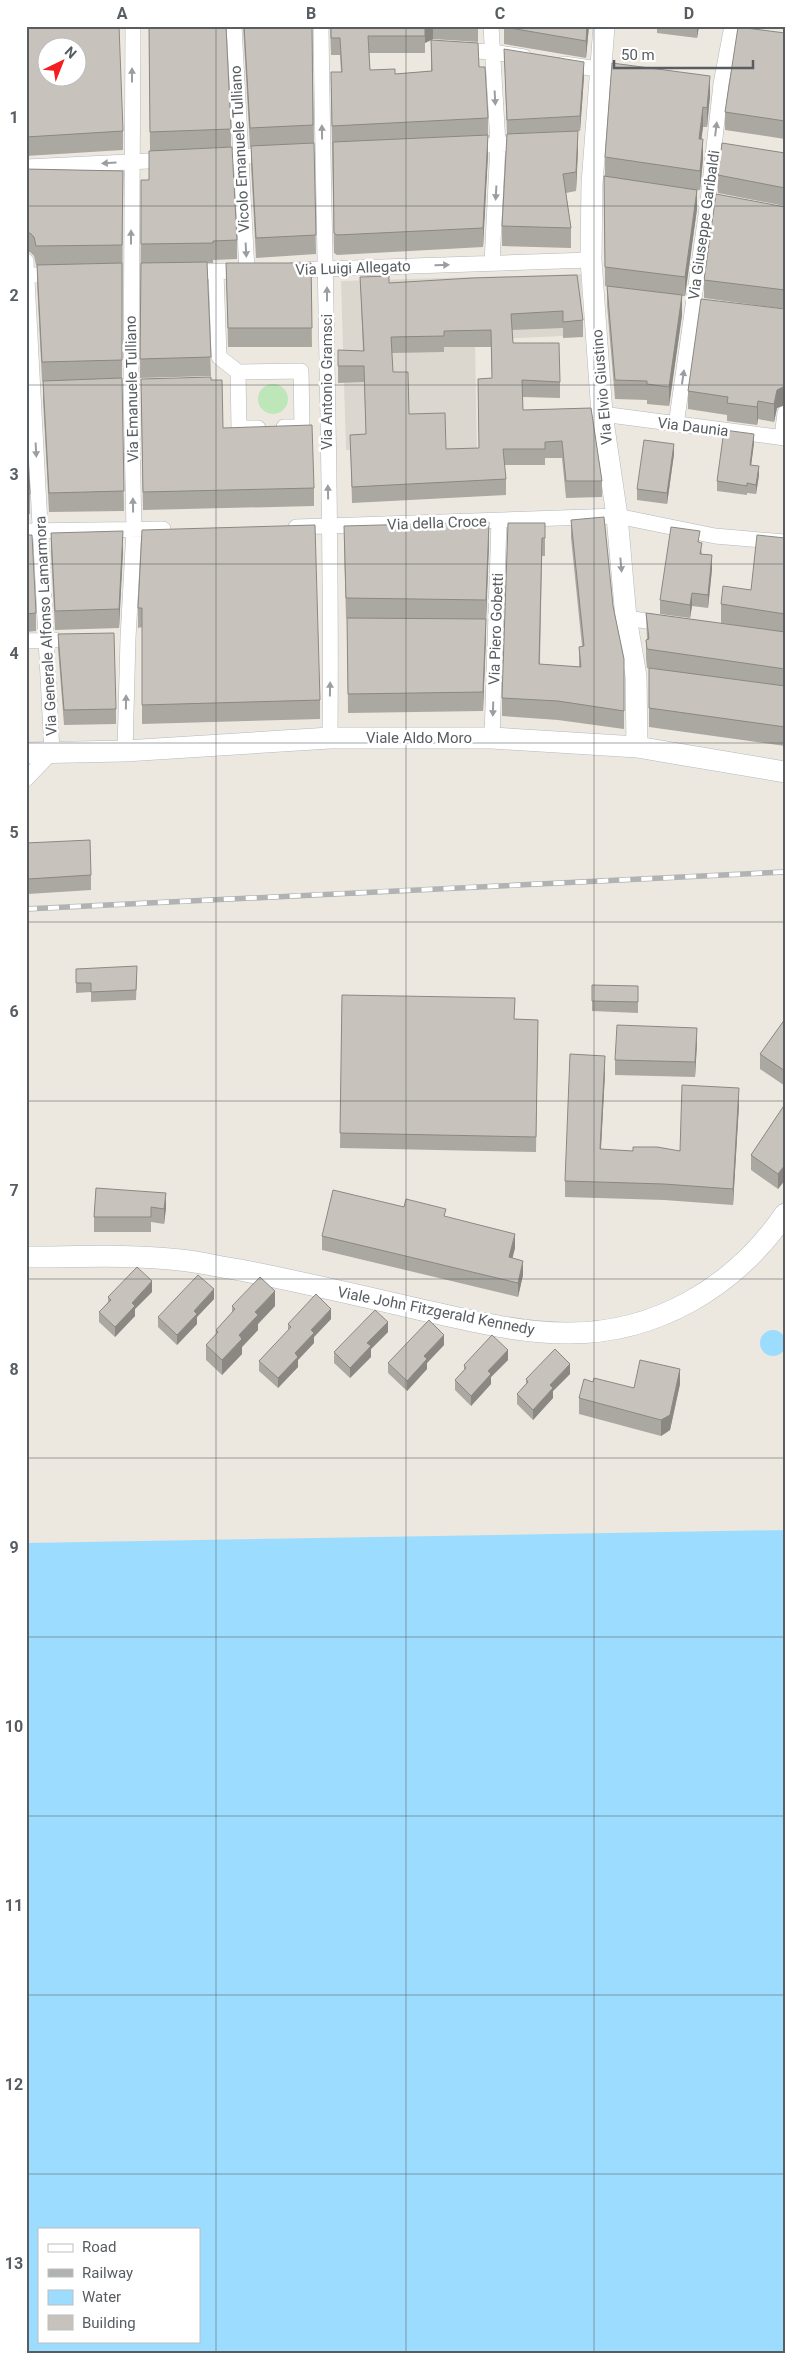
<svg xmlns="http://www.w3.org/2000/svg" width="811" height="2380" font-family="Roboto,sans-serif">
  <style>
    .education { fill: #dcd7ce }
    .green { fill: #bde6b9 }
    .water { fill: #9cddff; fill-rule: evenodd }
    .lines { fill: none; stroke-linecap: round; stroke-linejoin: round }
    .street-casing { stroke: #b2b7bb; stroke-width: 16 }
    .secondary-casing { stroke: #b3b8bd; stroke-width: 22 }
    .street { stroke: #fff; stroke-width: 15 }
    .secondary { stroke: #fff; stroke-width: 21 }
    .rail-casing { stroke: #b1b2b2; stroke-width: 5.5 }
    .rail { stroke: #fff; stroke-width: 4; stroke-dasharray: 11; stroke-linecap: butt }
    .wall { fill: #aba8a2; fill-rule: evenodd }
    .shaded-wall { fill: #8b8884 }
    .building { fill: #c7c3bc; stroke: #8b8884; fill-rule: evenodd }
    .oneway { fill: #9b9ea0 }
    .grid { fill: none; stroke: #585d61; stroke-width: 1; stroke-opacity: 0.55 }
    .labels { text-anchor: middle; stroke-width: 5; stroke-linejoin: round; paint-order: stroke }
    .street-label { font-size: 15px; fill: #585d61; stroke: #fff }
    .neatline { fill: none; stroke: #585d61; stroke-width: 2 }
    .grid-label { font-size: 16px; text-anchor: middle; font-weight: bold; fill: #585d61 }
  </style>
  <rect width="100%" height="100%" fill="#ede8df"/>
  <path class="education" d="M581,274l2,61 -108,5 2,118 -131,-8 -5,-169z"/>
  <path class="green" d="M258 399a15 15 0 1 1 30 0a15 15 0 1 1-30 0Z"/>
  <path class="water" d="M760 1343a13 13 0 1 1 26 0a13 13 0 1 1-26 0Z
    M785,1530v824h-759v-811zM39,2229h160v112h-160z"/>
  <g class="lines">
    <g class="street-casing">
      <path id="street" d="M234,26l13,245
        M321,26c3,237 11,475 9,712
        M491,26l7,118 -6,119
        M458,50l35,2 31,5
        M564,64l47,7
        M469,146l57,-3
        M212,158l60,-3
        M26,167l143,-7
        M26,261l26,491 -26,27
        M293,270l298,-10
        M188,272l57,-1
        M216,272l3,85 19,15 63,-1 1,56h-18
        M26,275h31
        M238,372l1,56h19
        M602,414l183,24
        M676,425l32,-224 13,-117 11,-58
        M782,437l3,-24
        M296,527l321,-11 98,20 70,6
        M26,531l137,-2
        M626,618l41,6
        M26,641l29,-1
        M492,738l7,-217
        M125,751l3,-113 6,-108 -3,-143 2,-361"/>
    </g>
    <g class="secondary-casing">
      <path id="secondary" d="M604,26l-12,158 -1,76 11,154 15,102 9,102 10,58 1,71
        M26,753l99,-2 205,-13h162l145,9 148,25
        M26,1257c51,0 104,-3 154,3 20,2 40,7 60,10 61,12 122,26 182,40 47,10 96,23 144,23 90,1 169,-46 219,-119"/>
    </g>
    <use href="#street" class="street"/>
    <use href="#secondary" class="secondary"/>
    <g class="rail-casing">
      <path id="rail" d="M26,909l759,-37"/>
    </g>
    <use href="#rail" class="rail"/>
  </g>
  <path class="wall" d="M26,26l97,105v19l-97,6z
    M149,26l82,103v18l6,93v19l-24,1v3h-6l4,113 -71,2 1,-198h8l1,-29z
    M243,26h69l4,228 -60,4 -5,-92v-19h-1z
    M330,26h148v16l-45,-3 -2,1 48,27 9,51v36l-5,93 -146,8 -3,-2 -3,-164 10,-17 -1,-17h-9zM431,40v31l-36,3 -25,-4 -1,-17h56v-10z
    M504,26h85l-3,32 -82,-14z
    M657,26h42l-2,12 -40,-5z
    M785,33v106l-60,-9v-18z
    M504,49l80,28 -4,54h-2v19l-2,41 -10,2 5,35v20l-69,-2v-20l5,-91z
    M710,95l-3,32h-4l-2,12 2,20 -3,31h-3v19l-12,87h-3v19l-13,91 -22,-2v-4l-32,-1 -8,-94v-19h-2l-1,-110h1v-19z
    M785,153v53l-67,-13v-18z
    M26,169l97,2 -1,207 2,133 -75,1 -6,-112v-19h-1l-5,-97v-19h-1l-2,-9 -4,-4 -4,1z
    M784,207h1v102l-81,-11v-18z
    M226,263h85l1,84h-84z
    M577,275l6,45v17l-20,1v-10l-51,2 1,13 47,39v16l-37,-1v13l68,-2 11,73v16l-36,1 -4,-40h-17v7h-41l2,14v16l-154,8 -2,-68 16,-1 -2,-52 -26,1v-33l25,1 -3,-74 29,6zM444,347h47l1,31 -14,1 1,69 -33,1 -37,-35 -16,-42 -1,-19 52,-1z
    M784,309h1v96l-8,3 -3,14 -16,-3 -1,6 -30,-4v-6l-39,-6v-18z
    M211,380l12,48 91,60v18l-171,4 -2,-113z
    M26,424l4,70v20h-4z
    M754,443l-3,22 8,10 -3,19 -9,-1v2l-30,-4v-10z
    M674,454l-7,50 -30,-4v-11z
    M571,520l42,86 11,53v70l-66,-9 -56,-4v-18l43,-175v33h-3l-2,108 39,3v-20l3,-1 -11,-108z
    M344,526l145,15 -6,170 -135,2 -1,-95h-1l-2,-73z
    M142,530l178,170v19l-178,5v-97l-4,1v-20z
    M51,533l72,18 -4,77 -64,2 -4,-77z
    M26,535l10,78v18l-10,1z
    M785,538v208l-136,-19v-59l27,4 -29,-4 -1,-10v-18l1,-1 -1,-26 138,19 -63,-9v-19l30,-14z
    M700,543l2,11 10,15 -4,39 -16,-2 -2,12 -30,-4v-14z
    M58,634l58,75v15l-52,1 -6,-76z
    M26,843l65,32v15l-63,4 -2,-24z
    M76,969l61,7 -1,24 -45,2v-10l-15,1z
    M638,986v27l-46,-2v-10z
    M342,995l172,24 24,1 -2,132 -196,-4z
    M785,1019v67l-25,-17v-15z
    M697,1043l-2,34 -80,-2v-15z
    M605,1073l-4,76 32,2h47l59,-46 -6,100 -69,-5 -99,-3v-16z
    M785,1104v76l-7,9 -27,-19v-15z
    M96,1188l70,20 -2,16 -13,-2v10h-57v-15z
    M446,1217l69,31 -3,10 11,17 -5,22 -196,-47v-14z
    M152,1292l-17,17v7l-20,21 -16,-15v-10l9,-10v-5z
    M214,1299l-17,18v7l-20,21 -19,-18v-10z
    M232,1306h43l-17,18v6l-16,17v7l-20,21 -16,-15v-15l10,-10v-5l16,-17z
    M331,1319l-17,18v6l-16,17v7l-20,21 -19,-17v-10l29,-30v-7z
    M388,1332l-17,17v8l-21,21 -16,-15v-11z
    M444,1345l-17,18v6l-20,22 -19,-18v-10z
    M508,1360l-17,17v7l-20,22 -16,-16v-10l9,-10v-5z
    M570,1374l-17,17v7l-20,22 -16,-16v-10l9,-10v-5z
    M593,1382l41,6 46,-4 -10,46 -9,6 -82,-22v-16z"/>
  <path class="shaded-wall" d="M425,26h8v13l-8,4z
    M587,26h2l-3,32v-17z
    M697,26h2l-2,12z
    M584,62v15l-4,54v-15z
    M710,76v19l-3,32v-19z
    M703,107v20l-4,31v-19z
    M578,131v19l-2,41v-19z
    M488,135v19l-5,93v-19z
    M703,139v20l-3,31v-19z
    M697,190v19l-12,87v-19z
    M682,295v20l-13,91v-19z
    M785,386v19l-8,3 -3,14v-18l3,-14z
    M758,401v18l-1,6v-18z
    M754,434v9l-4,31v-9z
    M674,444v10l-7,50v-11z
    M759,466v9l-3,19v-9z
    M489,522v19l-3,79v-20z
    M123,531v20l-4,77v-19z
    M712,555v14l-4,39v-13z
    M692,593v13l-2,12v-13z
    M486,619v19l-3,73v-19z
    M697,1028v15l-2,34v-15z
    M605,1056v17l-5,92v-16z
    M739,1088v17l-6,100v-16z
    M785,1165v15l-7,9v-15z
    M166,1193v15l-2,16v-15z
    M515,1234v14l-6,24v-15z
    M523,1261v14l-5,22v-14z
    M152,1281v11l-17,17v7l-20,21v-10l17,-24z
    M214,1289v10l-17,18v7l-20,21v-10l17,-24z
    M275,1291v15l-17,18v6l-16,17v7l-20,21v-15l33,-48z
    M331,1309v10l-17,18v6l-16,17v7l-20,21v-10l33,-48z
    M388,1322v10l-17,17v8l-21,21v-10l17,-25z
    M444,1335v10l-17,18v6l-20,22v-10l17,-25z
    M508,1350v10l-17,17v7l-20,22v-10l17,-25z
    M570,1364v10l-17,17v7l-20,22v-10l17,-25z
    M680,1369v15l-10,46 -9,6v-16z"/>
  <path class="building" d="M26,26h93l4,105 -97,6zM48,48h30v30h-30z
    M149,26h77l5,103 -81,3z
    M244,26h68l1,99 -63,3z
    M331,26h94v10h-57l2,34 25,-1v5l37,-3 -1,-31 47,3 1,24h6l3,51 -156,8 -1,-54h11l-2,-34h-9z
    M504,26h83l-1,15 -82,-14z
    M738,27l47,6v88l-60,-9z
    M504,49l80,13 -4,54 -73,4z
    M612,63l98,13 -3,32 -4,-1 -4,32h4l-3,32 -95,-14z
    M578,131l-2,41 -13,2 8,54 -69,-2 5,-92z
    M488,135l-5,93 -146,7 -3,-2 -1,-91z
    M314,143l2,92 -60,3 -5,-92z
    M722,143l63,10v35l-67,-13z
    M232,147l5,93 -24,1v2l-72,1v-64h8v-29z
    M26,169l97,2 -1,74 -86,1 -2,-9 -4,-4h-4z
    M604,176l93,14 -12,87 -80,-10z
    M716,194l69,13v83l-81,-10z
    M207,262l4,95 -71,2 1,-96z
    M122,263v97l-80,2 -5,-97z
    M226,263h85l1,65h-84z
    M577,275l6,45 -20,2v-11l-52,3 2,29h46l1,39 -38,-2 1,30 68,-2 11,73h-36l-4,-40 -17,1v7h-42l3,30 -154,8 -2,-52 16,-1 -2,-68h-26v-16l26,1 -4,-74 29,-1v7l83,-5zM491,330l1,48 -14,1 1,69 -33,1 -1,-36 -36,1 -1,-42h-15l-2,-35 53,-1v-5z
    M607,286l75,9 -13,92 -22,-3v-3l-32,-1z
    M701,299l84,10v77l-8,4 -3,14 -16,-3 -1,6 -30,-4 1,-6 -40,-6z
    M211,377v3h11l1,48 89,-3 2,63 -171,4 -2,-113z
    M122,378l2,113 -75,2 -6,-112z
    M26,424l4,70h-4z
    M724,430l30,4 -4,31 9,1 -3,19 -9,-2v3l-30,-5z
    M644,440l30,4 -7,49 -30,-4z
    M604,517l9,89 11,53v52l-66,-10 -56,-3 6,-175h37v15h-3l-3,126 42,3 -2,-20 5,-1 -13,-126z
    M489,522l-3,78 -140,-2 -2,-72z
    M315,525l5,175 -178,5v-97h-4l4,-78z
    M671,527l29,4 -2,11 4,1 -2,11 12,1 -4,40 -16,-2 -2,12 -30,-5z
    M123,531l-4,78 -64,2 -4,-78z
    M26,535h6l4,78 -10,1z
    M757,535l28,3v76l-64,-10 2,-18 28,4z
    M646,613l139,19v37l-138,-20 -1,-9 3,-1z
    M347,618l139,1 -3,73 -135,2z
    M114,633l2,76 -52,1 -6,-76z
    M649,668l136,18v41l-136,-19z
    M90,840l1,35 -63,4 -2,-36z
    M137,966l-1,24 -45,2v-9h-15v-14z
    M592,985l46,1v16l-46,-1z
    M342,995l173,3 -1,21 24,1 -2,117 -196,-4z
    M785,1019v52l-25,-17z
    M617,1025l80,3 -2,34 -80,-2z
    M570,1054l35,2 -5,93 33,2v-4h24l23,4 2,-66 57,3 -6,101 -69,-5 -99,-3z
    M785,1104v61l-7,9 -27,-19z
    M96,1188l70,5 -2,16 -13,-2v10h-57z
    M333,1190l71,17 2,-8 40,10 -2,7 71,18 -6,23 14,4 -5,22 -196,-47z
    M137,1267l15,14 -20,22 3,3 -20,21 -16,-15 12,-12 -3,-3z
    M198,1275l16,14 -20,22 3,3 -20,21 -19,-18z
    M260,1277l15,14 -20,21 3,3 -19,20 3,4 -20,21 -16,-15 12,-13 -2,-2 19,-21 -3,-3z
    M316,1294l15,15 -20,21 3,3 -19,20 3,4 -20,21 -19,-17 32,-34 -3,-3z
    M375,1310l13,12 -21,21 4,3 -21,22 -16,-16z
    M429,1320l15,15 -20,21 3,3 -20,22 -19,-18z
    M492,1335l16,15 -20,21 3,3 -20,22 -16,-16 11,-12 -2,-3z
    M555,1349l15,15 -20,21 3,3 -20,22 -16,-16 11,-12 -2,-3z
    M640,1360l40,9 -10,46 -9,5 -82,-22 5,-19 9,3 1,-4 40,10z"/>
  <defs><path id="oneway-solid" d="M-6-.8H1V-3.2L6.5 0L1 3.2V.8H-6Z" transform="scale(1.25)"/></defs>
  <g class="oneway">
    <use href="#oneway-solid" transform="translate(132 75) rotate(-90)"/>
    <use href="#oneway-solid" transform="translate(495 98) rotate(87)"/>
    <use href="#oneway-solid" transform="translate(716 129) rotate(-83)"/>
    <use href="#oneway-solid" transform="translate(322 132) rotate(-91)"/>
    <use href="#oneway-solid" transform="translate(109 163) rotate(177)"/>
    <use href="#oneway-solid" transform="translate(496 193) rotate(93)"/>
    <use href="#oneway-solid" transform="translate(131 237) rotate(-90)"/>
    <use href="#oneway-solid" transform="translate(246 250) rotate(87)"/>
    <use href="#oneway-solid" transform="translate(442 265) rotate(-2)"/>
    <use href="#oneway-solid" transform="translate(327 294) rotate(-90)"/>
    <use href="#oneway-solid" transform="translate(683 377) rotate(-82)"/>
    <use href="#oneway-solid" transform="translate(36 450) rotate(87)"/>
    <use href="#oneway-solid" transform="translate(328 492) rotate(-91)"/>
    <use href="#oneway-solid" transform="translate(133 505) rotate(-91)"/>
    <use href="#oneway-solid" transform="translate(621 565) rotate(85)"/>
    <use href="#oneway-solid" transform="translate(330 689) rotate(-89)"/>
    <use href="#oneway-solid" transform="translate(126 702) rotate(-89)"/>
    <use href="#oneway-solid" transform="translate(493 709) rotate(92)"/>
  </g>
  <path class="grid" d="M216,26v2328M406,26v2328M594,26v2328M26,206h759M26,385h759M26,564h759M26,743h759M26,922h759M26,1101h759M26,1279h759M26,1458h759M26,1637h759M26,1816h759M26,1995h759M26,2174h759"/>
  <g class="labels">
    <g class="street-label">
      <text transform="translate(240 149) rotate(-93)" y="5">Vicolo Emanuele Tulliano</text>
      <text transform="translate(704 225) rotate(-82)" y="5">Via Giuseppe Garibaldi</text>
      <text transform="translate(353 268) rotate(-2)" y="5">Via Luigi Allegato</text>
      <text transform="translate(327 382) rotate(-90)" y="5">Via Antonio Gramsci</text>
      <text transform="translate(602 387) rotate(-95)" y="5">Via Elvio Giustino</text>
      <text transform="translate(132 389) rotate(-91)" y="5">Via Emanuele Tulliano</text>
      <text transform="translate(693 427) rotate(7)" y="5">Via Daunia</text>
      <text transform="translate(437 523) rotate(-2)" y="5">Via della Croce</text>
      <text transform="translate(46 626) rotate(-93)" y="5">Via Generale Alfonso Lamarmora</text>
      <text transform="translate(496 629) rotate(-88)" y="5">Via Piero Gobetti</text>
      <text x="419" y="743">Viale Aldo Moro</text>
      <text transform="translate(436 1311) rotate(11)" y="5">Viale John Fitzgerald Kennedy</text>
    </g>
  </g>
  <rect width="811" height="2380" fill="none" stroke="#ffffff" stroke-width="55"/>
  <rect x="38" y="2228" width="162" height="115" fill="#ffffff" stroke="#bcbec0"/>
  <rect x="48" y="2244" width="25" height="8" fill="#ffffff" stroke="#bcbec0"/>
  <text x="82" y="2252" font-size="15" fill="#585d61">Road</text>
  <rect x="48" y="2269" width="25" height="8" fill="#b1b2b2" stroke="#bcbec0"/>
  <text x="82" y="2278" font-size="15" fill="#585d61">Railway</text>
  <rect x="48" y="2290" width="25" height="15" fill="#9cddff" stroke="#bcbec0"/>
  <text x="82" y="2302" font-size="15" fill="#585d61">Water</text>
  <rect x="48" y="2315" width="25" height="15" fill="#c7c3bc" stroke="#bcbec0"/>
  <text x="82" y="2328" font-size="15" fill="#585d61">Building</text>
  <g transform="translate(62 62) rotate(43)"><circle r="24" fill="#ffffff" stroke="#bcbec0"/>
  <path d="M0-4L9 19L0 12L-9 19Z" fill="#f41e21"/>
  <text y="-8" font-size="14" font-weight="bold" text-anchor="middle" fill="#585d61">N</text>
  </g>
  <path d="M614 60v8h139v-8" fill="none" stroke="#585d61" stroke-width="2.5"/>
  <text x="621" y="60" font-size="15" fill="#585d61" stroke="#ffffff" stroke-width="4" paint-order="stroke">50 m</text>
  <rect x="28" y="28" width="756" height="2324" class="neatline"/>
  <g class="grid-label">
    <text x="122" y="19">A</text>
    <text x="311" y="19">B</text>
    <text x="500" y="19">C</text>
    <text x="689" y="19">D</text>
    <text x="14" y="123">1</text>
    <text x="14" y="301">2</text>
    <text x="14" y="480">3</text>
    <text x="14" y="659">4</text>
    <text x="14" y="838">5</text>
    <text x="14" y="1017">6</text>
    <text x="14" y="1196">7</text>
    <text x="14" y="1375">8</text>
    <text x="14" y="1553">9</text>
    <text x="14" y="1732">10</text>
    <text x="14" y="1911">11</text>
    <text x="14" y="2090">12</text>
    <text x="14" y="2269">13</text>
  </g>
</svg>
